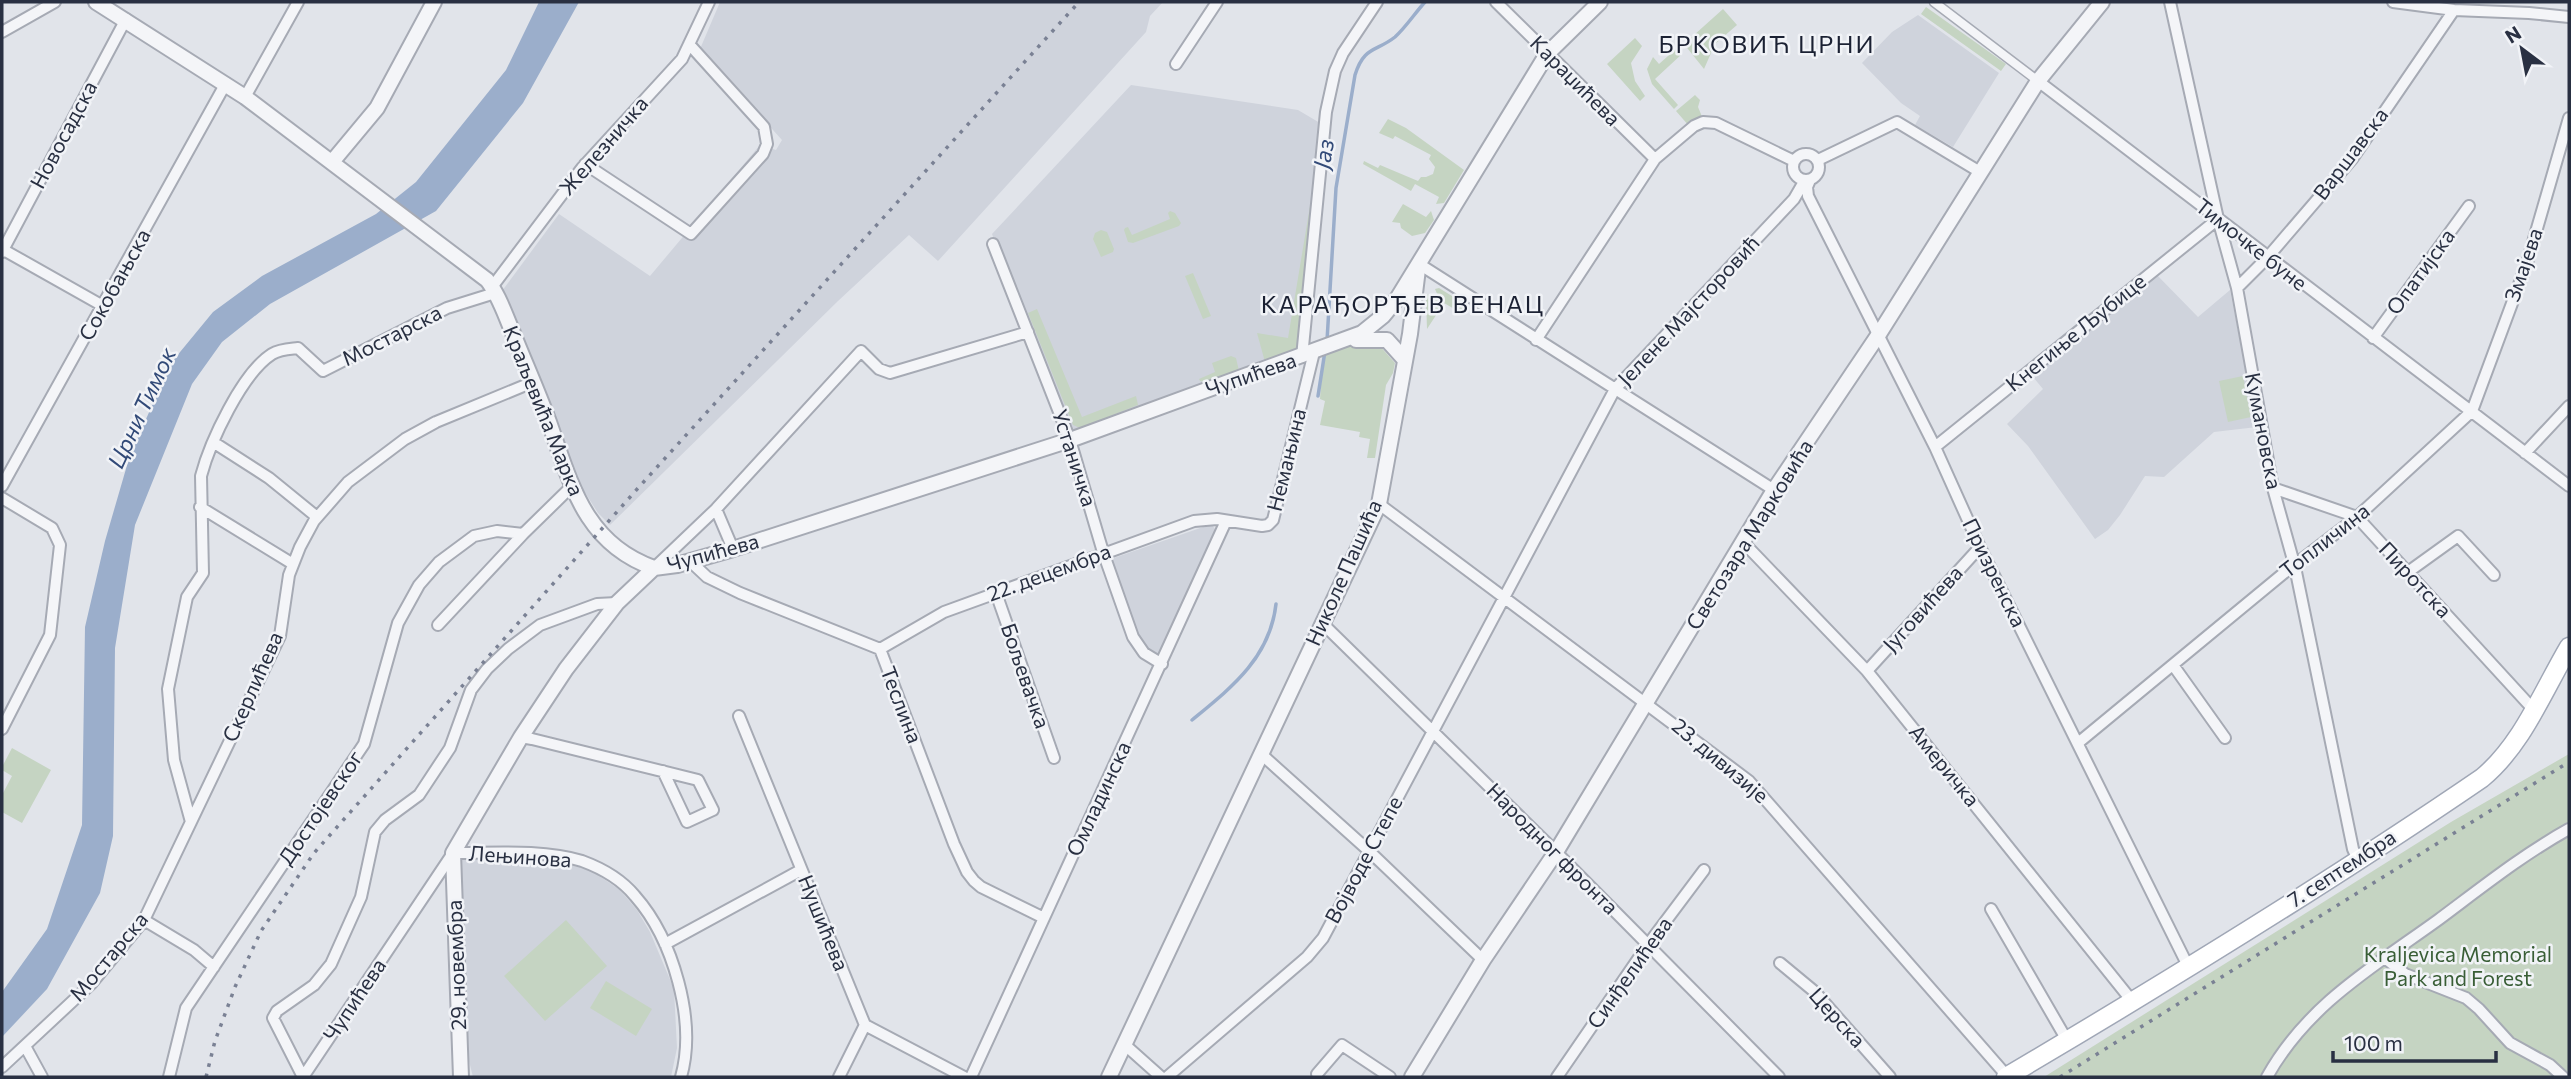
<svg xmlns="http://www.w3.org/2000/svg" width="2571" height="1079" font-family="Commissioner,sans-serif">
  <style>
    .built { fill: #cfd3dc }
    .green { fill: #c5d4c2 }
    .water { fill: #9baecb }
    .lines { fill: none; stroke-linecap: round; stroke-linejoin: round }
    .stream { stroke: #9baecb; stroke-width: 3.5 }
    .pedestrian-casing { stroke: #a6aab4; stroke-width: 11 }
    .minor-casing { stroke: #a6aab4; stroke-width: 14 }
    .tertiary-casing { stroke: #a6aab4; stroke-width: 18 }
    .primary-casing { stroke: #a0a7b6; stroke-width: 21 }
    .pedestrian { stroke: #f4f5f8; stroke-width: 8 }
    .minor { stroke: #f4f5f8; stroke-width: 10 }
    .tertiary { stroke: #f4f5f8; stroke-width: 14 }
    .primary { stroke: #fff; stroke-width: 18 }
    .rail { stroke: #7a8194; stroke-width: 3.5; stroke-dasharray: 3.5 7; stroke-linecap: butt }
    .labels { text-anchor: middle; stroke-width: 5; stroke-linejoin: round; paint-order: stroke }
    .street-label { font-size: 21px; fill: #293042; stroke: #f1f3f7 }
    .park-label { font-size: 21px; fill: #395e36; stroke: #f1f3f7 }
    .water-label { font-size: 23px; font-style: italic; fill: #324a78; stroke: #f1f3f7 }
    .quarter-label { font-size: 24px; letter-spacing: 2px; fill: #1b2133; stroke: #f1f3f7 }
  </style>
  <rect width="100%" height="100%" fill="#e1e4ea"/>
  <path class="built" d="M720,2h443l-13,14 -4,16 -208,229 -29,-26 -71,66 -228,224 -12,-12 -19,-30 -77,-192 57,-77 91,62 110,-131 16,5 6,-10 -82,-91z
    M1918,15l81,58 -46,74 -38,-22 5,-9 -19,-13 -39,-40 30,-31z
    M1131,85l167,25 22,13 -24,230 -228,81 -76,-200z
    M2156,274l42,43 32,-27 27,137 -43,5 -50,45 -19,-1 -25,39 -12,15 -13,9 -67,-93 -21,-22 36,-35 -10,-12z
    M1206,526h7l3,5 -56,126 -13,-8 -10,-14 -26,-76z
    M460,858l99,4 33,9 28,19 17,20 13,22 24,57 3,59 -6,29h-198l-4,-16z"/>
  <path class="green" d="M1926,7l80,57 -5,7 -80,-57z
    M1723,9l14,16 -22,19 -11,25 -20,-25z
    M1635,38l7,8 -11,17 4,18 10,15 -5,5 -33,-37z
    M1677,48l5,6 -27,25 23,26 -4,4 -22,-25 -5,-15 6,-12 6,7z
    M1695,95l5,5 -2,7 5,12 -14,7 -13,-15z
    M1388,119l18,9 58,42 -20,33 -8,1 3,-7 -24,-13 -4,7 -48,-27 1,-3 14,7 2,-3 38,16 3,-4h5l7,-3 2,-7 -6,-8 2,-4 -36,-19 -2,3 -14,-6z
    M1403,204l23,13 5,-6 3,9 -9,13 -13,3 -11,-8 -1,-5 -8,-1z
    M1310,206h4l-18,146 -31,10 -8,-29 31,5z
    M1170,211l5,2 6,10 -2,3 -46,17 -5,-1 -4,-12 1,-2 3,-1 4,8 38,-16 -2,-6z
    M1101,230l6,2 7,17 -1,3 -12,5 -8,-18 2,-6z
    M1193,273l18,43 -8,3 -18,-43z
    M1439,288l29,18 -5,8 -19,-11 -17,26 -1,-32 2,-3 3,5 7,-3 -3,-7z
    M1037,309l45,108 54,-21 2,9 -58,23 -7,-3 -45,-112z
    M1355,344l24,1 16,18 -2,10 -7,12 -11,73h-8l3,-19 -11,-2 1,-5 -40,-7 5,-24 -5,-2 3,-44 11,-6z
    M1231,356l5,2 3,13 -32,12 -7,-2 -1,-2 16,-7 -3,-9z
    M2243,376l8,41 -23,5 -9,-41z
    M12,748l39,22 -29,53 -20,-11v-17l10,-19 -10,-6v-3z
    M2569,754v323h-525l407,-255z
    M566,920l41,46 -62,55 -41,-45z
    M606,981l46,28 -16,27 -46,-28z"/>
  <path class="water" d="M539,2h40l-56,101 -87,108 -166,93 -48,38 -30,42 -57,141 -20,123 -2,188 -13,57 -53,96 -45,48v-45l45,-63 35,-104 3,-198 20,-86 25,-86 41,-92 42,-51 49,-36 114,-62 40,-32 90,-112z"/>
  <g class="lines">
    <path class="stream" d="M1327,341l9,-153 19,-113c9,-29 21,-23 40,-38 11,-10 20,-24 30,-35
      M1318,396l7,-45
      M1192,720c39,-32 78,-62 84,-116"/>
    <g class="pedestrian-casing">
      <path id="pedestrian" d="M1934,2l104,79"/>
    </g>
    <g class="minor-casing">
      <path id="minor" d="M1496,2l159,157
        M2170,2l48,217 19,69 36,200 22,79 58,282 5,11
        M2393,2l61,8 75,3 40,4
        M2,32l53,-30
        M1176,64l41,-62
        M2038,81l531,405
        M245,97l53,-95
        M1793 167a13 13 0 1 1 26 0a13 13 0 1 1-26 0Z
        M1818,160l79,-38 83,50
        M585,164l106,70 72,-80 4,-10 -3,-17 -75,-83
        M1810,180l-3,7 1,9 127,251 45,100 208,419
        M993,244l77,196 33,112 30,85 11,16 18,11
        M2,249l101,57
        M2,252l124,-233
        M1419,264l355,226
        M492,287l90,-119 100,-109 27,-57
        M2237,288l30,-30 85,-99 102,-149
        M2373,338l96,-132
        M1536,340l119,-181 39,-33 9,-4 13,1 78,38
        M1302,357l24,-245 9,-41 8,-18 34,-51
        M213,442l56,36 48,39
        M1935,447l283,-228
        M2525,453l44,-47
        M2,486l224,-403
        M2273,488l84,29 176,192
        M2,498l50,30 8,17 -10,90 -48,94
        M1379,504l370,277 258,295
        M200,507l93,57
        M716,509l17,40
        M1743,542l124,129 265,330
        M691,562l16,15 33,16 140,56 74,195 13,28 7,9 7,6 63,31
        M654,568l62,-59 145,-158 18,18 11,4 138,-41
        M2408,572l50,-36 36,39
        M996,593l58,165
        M1322,623l234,229 223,225
        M438,625l85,-91
        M880,649l64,-37 250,-91 23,-2 45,7 6,-1 5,-5 41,-168
        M2173,665l52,73
        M1867,671l113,-124
        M739,716l126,309 99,52
        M521,737l11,2 166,41 15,30 -26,12 -24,-51
        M2078,743l206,-170 73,-56 115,-106 55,-148 42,-145
        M1260,753l108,97 115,110
        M191,822l-17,-62 -6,-71 19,-92 16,-24 -2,-97c9,-34 41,-103 71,-122 8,-5 17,-5 26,-6l25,23 124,-63 48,-15
        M1991,909l77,133
        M144,920l50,30 20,17
        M665,944l136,-74
        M2385,958l20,16 61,24 13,11 31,34 40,22 13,12
        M1780,963l35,29 75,85
        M1124,1044l37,33
        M25,1046l17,31
        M2,1067l89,-83 53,-64 136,-284 9,-61 11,-28 14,-26 34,-39 57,-43 31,-17 97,-40
        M1317,1074l25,-29 48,32
        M169,1077l17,-69 178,-264 34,-121 21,-38 20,-23 35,-26 23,-5 26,3 48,-47
        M303,1077l150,-224c39,0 91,-4 129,8 19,7 40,19 53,35 38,43 62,125 46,181
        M303,1077l-30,-59 4,-7 37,-26 17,-21 30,-67 14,-65 10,-12 34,-25 31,-47 21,-58 16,-21 21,-20 32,-24 57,-21 20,-1
        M839,1077l26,-52
        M971,1077l255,-556
        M1167,1077l140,-120 16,-19 292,-549 179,-190 11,-19
        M1557,1077l90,-131 57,-76
        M2267,1077c40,-72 106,-110 171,-157 43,-32 84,-65 131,-91"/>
    </g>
    <g class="tertiary-casing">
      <path id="tertiary" d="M96,2l149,95 242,183c12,15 18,35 26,53 12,30 25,59 36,89 22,62 36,122 105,146
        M332,162l45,-54 57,-106
        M1356,340h31l18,20
        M461,1077l-8,-224 68,-116 45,-68 51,-66 37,-35 23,-3 56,-16 337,-109 292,-107 21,-17 14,-17 150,-245 53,-52
        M1109,1077l270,-573 31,-170 8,-65
        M1412,1077l71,-117 73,-108 218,-362 105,-156 159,-253 64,-79"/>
    </g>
    <g class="primary-casing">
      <path id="primary" d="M2006,1077c161,-95 321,-193 476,-299 40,-33 61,-87 87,-131"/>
    </g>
    <use href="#pedestrian" class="pedestrian"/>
    <use href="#minor" class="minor"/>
    <use href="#tertiary" class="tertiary"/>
    <use href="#primary" class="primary"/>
    <path class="rail" d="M206,1077l9,-36 20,-54 26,-56 53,-78 325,-366 440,-485
      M2060,1077l509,-315"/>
  </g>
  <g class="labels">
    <g class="street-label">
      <text transform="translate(1575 81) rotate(45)" y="7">Караџићева</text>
      <text transform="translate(64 135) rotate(-62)" y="7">Новосадска</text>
      <text transform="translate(604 146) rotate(-49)" y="7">Железничка</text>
      <text transform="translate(2351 154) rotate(-53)" y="7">Варшавска</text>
      <text transform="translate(2251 245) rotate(38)" y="7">Тимочке буне</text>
      <text transform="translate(2524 265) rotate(-71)" y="7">Змајева</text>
      <text transform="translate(2421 272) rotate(-54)" y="7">Опатијска</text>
      <text transform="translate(115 285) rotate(-61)" y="7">Сокобањска</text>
      <text transform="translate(1689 311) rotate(-47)" y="7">Јелене Мајсторовић</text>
      <text transform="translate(2076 333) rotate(-39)" y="7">Кнегиње Љубице</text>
      <text transform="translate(392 336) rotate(-27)" y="7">Мостарска</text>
      <text transform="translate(1251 375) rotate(-19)" y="7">Чупићева</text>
      <text transform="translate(543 411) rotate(68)" y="7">Краљевића Марка</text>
      <text transform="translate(2263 431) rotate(79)" y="7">Кумановска</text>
      <text transform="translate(1074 458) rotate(72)" y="7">Устаничка</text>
      <text transform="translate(1287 460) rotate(-76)" y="7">Немањина</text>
      <text transform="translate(1750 535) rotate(-58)" y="7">Светозара Марковића</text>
      <text transform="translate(2325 541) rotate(-38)" y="7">Топличина</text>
      <text transform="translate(713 553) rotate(-15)" y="7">Чупићева</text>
      <text transform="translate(1049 573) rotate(-20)" y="7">22. децембра</text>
      <text transform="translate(1344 573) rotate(-66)" y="7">Николе Пашића</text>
      <text transform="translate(1994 573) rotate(64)" y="7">Призренска</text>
      <text transform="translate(2415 580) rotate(47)" y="7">Пиротска</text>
      <text transform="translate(1923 609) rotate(-48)" y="7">Југовићева</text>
      <text transform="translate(1025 676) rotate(71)" y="7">Бољевачка</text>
      <text transform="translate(253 687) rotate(-66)" y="7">Скерлићева</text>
      <text transform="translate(901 705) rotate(69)" y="7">Теслина</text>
      <text transform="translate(1720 761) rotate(40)" y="7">23. дивизије</text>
      <text transform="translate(1944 766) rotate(51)" y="7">Америчка</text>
      <text transform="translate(1099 799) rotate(-65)" y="7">Омладинска</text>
      <text transform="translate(321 808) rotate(-56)" y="7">Достојевског</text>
      <text transform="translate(1552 849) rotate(45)" y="7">Народног фронта</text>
      <text transform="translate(520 857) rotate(4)" y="7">Лењинова</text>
      <text transform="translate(1364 860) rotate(-62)" y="7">Војводе Степе</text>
      <text transform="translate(2342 869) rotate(-33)" y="7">7. септембра</text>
      <text transform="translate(823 923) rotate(68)" y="7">Нушићева</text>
      <text transform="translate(109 957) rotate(-50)" y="7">Мостарска</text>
      <text transform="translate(457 965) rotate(-92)" y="7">29. новембра</text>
      <text transform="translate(1630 973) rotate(-55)" y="7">Синђелићева</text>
      <text transform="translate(355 1000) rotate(-56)" y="7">Чупићева</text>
      <text transform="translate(1837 1018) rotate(48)" y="7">Церска</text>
    </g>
    <g class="park-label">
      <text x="2458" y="962">Kraljevica Memorial<tspan x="2458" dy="24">Park and Forest</tspan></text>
    </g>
    <g class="water-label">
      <text transform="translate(1324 154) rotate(-81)" y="8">Јаз</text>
      <text transform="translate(142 408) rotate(-65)" y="8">Црни Тимок</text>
    </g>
    <g class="quarter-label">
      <text x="1767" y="53">БРКОВИЋ ЦРНИ</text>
      <text x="1403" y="313">КАРАЂОРЂЕВ ВЕНАЦ</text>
    </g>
  </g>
  <rect width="2571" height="1079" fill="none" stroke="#293042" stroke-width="7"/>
  <g transform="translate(2522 49) rotate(328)" stroke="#f1f3f7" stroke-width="5" paint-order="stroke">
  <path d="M0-5L12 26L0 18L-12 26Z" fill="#293042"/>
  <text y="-10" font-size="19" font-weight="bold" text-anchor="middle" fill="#293042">N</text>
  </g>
  <path d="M2333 1051v10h163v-10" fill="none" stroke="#293042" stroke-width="3.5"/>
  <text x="2344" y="1051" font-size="21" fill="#293042" stroke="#f1f3f7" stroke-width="5" paint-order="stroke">100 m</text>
</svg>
